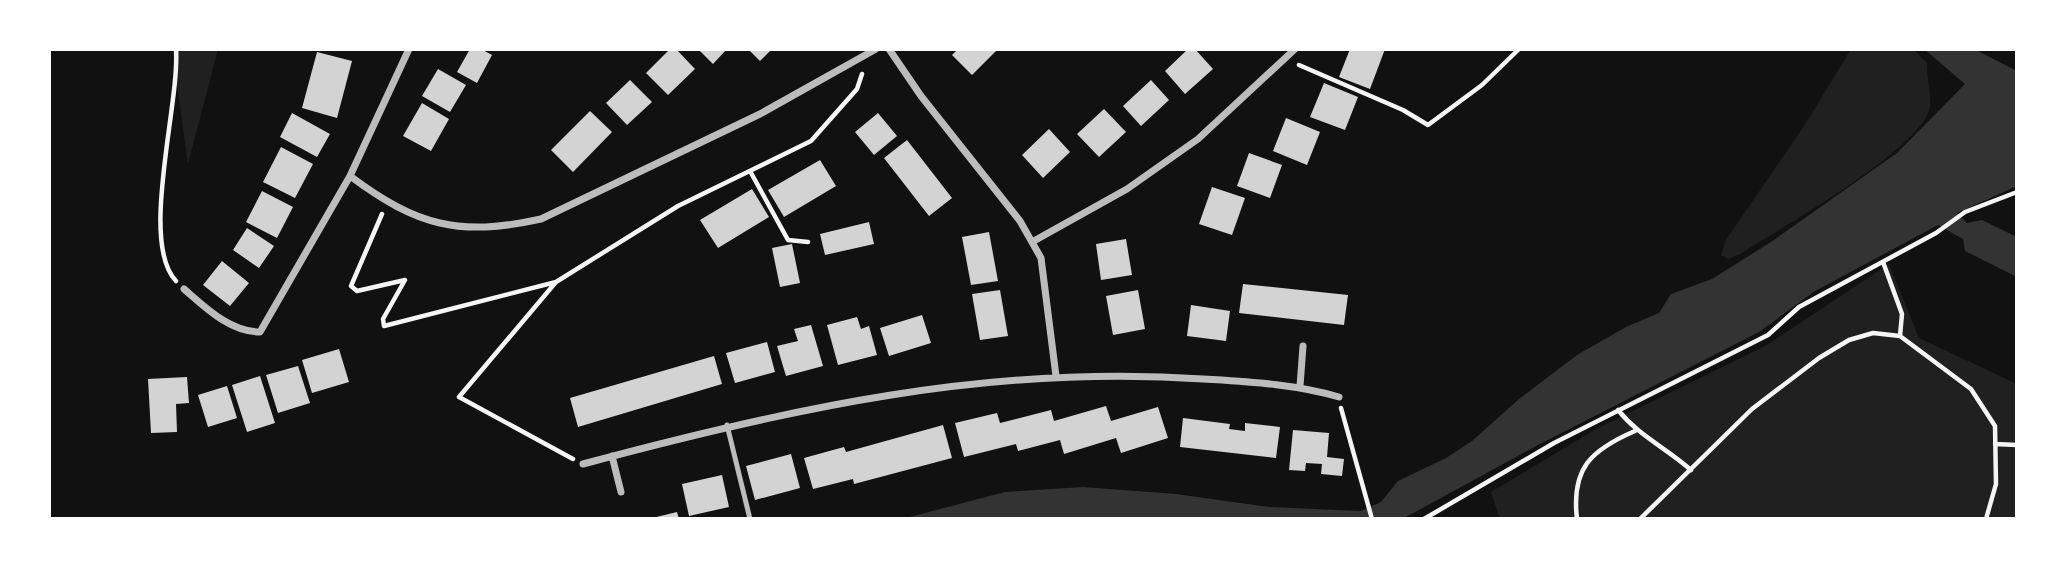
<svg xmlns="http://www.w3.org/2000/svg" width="2066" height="568" font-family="'Noto Serif',serif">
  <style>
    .green { fill: #202020 }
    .water { fill: #333 }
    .building { fill: #d3d3d3 }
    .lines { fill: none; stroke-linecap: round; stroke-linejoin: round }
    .path { stroke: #f5f5f5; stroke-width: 4.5 }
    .service { stroke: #bcbcbc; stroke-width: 5 }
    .minor { stroke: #bcbcbc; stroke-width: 7 }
  </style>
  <rect width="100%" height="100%" fill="#111"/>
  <path class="green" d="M172,49h46l-30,115z
    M1851,49h62l14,14c-1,13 6,36 2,48 -15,42 -148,117 -189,143l-12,5 -7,-4 5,-15 80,-117z
    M1889,264l30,74 98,46v135h-517l-9,-27 105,-63 171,-84z"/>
  <path class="water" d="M1924,49h50l43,22v115l-60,27 10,10 15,-3 35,17v40l-52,-26 -2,-12 -25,-14 -123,66 -56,41 -221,113 -132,72 -504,2 103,-27 78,-5 93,7 93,13 92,4 20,-9 17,-21 48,-23 26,-17 47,-42 58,-44 49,-28 33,-14 12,-19 41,-15 59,-37 126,-89 68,-69z"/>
  <path class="building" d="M470,49h11l11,6 -15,28 -20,-11z
    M670,49h6l19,20 -27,26 -22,-22z
    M698,49h29l-14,15z
    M748,49h24l-12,12z
    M958,49h40l-26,26 -20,-20z
    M1188,49h7l18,20 -28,25 -20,-23z
    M1350,49h35l-15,40 -31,-12z
    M317,52l35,9 -15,57 -35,-10z
    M438,69l28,16 -16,27 -28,-16z
    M630,80l22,22 -25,23 -21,-22z
    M1151,80l18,20 -28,26 -18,-20z
    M1324,83l34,14 -13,33 -35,-13z
    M422,103l27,16 -18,32 -28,-15z
    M1104,109l22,23 -27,25 -22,-23z
    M590,111l22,21 -39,40 -22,-22z
    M292,113l38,21 -13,23 -37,-20z
    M878,113l19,23 -23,19 -19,-23z
    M1286,118l34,14 -13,33 -34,-14z
    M1049,129l21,23 -27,26 -21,-23z
    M907,140l45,58 -23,18 -45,-58z
    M281,147l32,17 -18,34 -32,-16z
    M1249,153l33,12 -12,33 -33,-12z
    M820,160l16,26 -52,31 -16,-27z
    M1212,187l33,11 -13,37 -33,-11z
    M752,189l17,28 -51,31 -18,-28z
    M262,191l31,16 -16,31 -31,-16z
    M869,222l5,22 -49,11 -5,-21z
    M247,228l27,18 -15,22 -26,-18z
    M989,232l9,49 -27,4 -9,-48z
    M1126,239l6,36 -31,5 -5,-36z
    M792,244l8,39 -20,4 -8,-39z
    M222,261l27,22 -19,23 -27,-21z
    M1243,284l105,11 -4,30 -105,-12z
    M1000,290l8,46 -28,4 -8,-46z
    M1138,290l7,39 -32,6 -7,-39z
    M1191,305l39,6 -4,30 -39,-5z
    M922,315l9,28 -42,13 -9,-28z
    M857,317l4,12 8,-3 8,29 -39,10 -11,-40z
    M811,325l12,41 -37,10 -9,-30 21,-5 -4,-12z
    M767,342l8,30 -40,11 -9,-30z
    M339,349l10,33 -37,11 -10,-33z
    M714,356l8,28 -144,43 -8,-29z
    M298,366l12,37 -32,10 -12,-38z
    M260,376l15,47 -28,9 -15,-47z
    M187,377l2,26 -13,1 1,28 -26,1 -3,-54z
    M227,386l10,32 -29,9 -10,-32z
    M1106,406l5,15 47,-14 10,31 -47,15 -5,-15 -52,16 -4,-14 -42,11 -2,-7 -52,13 -9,-34 42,-10 3,10 51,-13 3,11z
    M1183,418l47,6 -1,5 16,2v-8l35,4 -4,31 -96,-11z
    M943,425l9,33 -98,26 -1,-5 -40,10 -9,-31 40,-11 2,5z
    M1293,430l36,3 -2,24 17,2 -2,17 -21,-2 1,-10 -16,-1 -1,8 -16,-1z
    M791,454l9,34 -45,12 -9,-34z
    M722,475l7,32 -40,9 -7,-32z
    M677,512l2,7h-27v-1z"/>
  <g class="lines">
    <path class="path" d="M176,49c4,55 -37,193 0,232
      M1299,65l104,45 25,15 54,-40 37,-36
      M750,171l38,69 20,2
      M382,214l-31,72 6,5 48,-11 -22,39 1,7 172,-44 -97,115 114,62
      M1883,262l19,52 -2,22
      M556,282l122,-76 133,-65 46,-52 5,-15
      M1341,408l31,111
      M1618,410c21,26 47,37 73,60
      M1995,444l22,1
      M1424,519l130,-76 214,-108 31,-28 137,-74 29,-21 52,-20
      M1577,519c-6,-51 14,-69 58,-88
      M1640,519l112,-110 67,-51 30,-18 24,-7 27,3 71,53 24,37 1,58 -10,35"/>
    <path class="service" d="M727,425l23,94"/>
    <path class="minor" d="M889,49l32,47 99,125 21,37 15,118
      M350,176c67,50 109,61 191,43l219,-105 116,-65
      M1032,242l95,-53 71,-50 97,-90
      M184,289c22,19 46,43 76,43l90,-156 59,-127
      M1300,386l3,-40
      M612,456l9,36
      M583,464c204,-55 407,-100 620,-85 47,3 91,5 136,18"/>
  </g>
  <rect width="2066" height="568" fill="none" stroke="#ffffff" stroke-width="102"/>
</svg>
